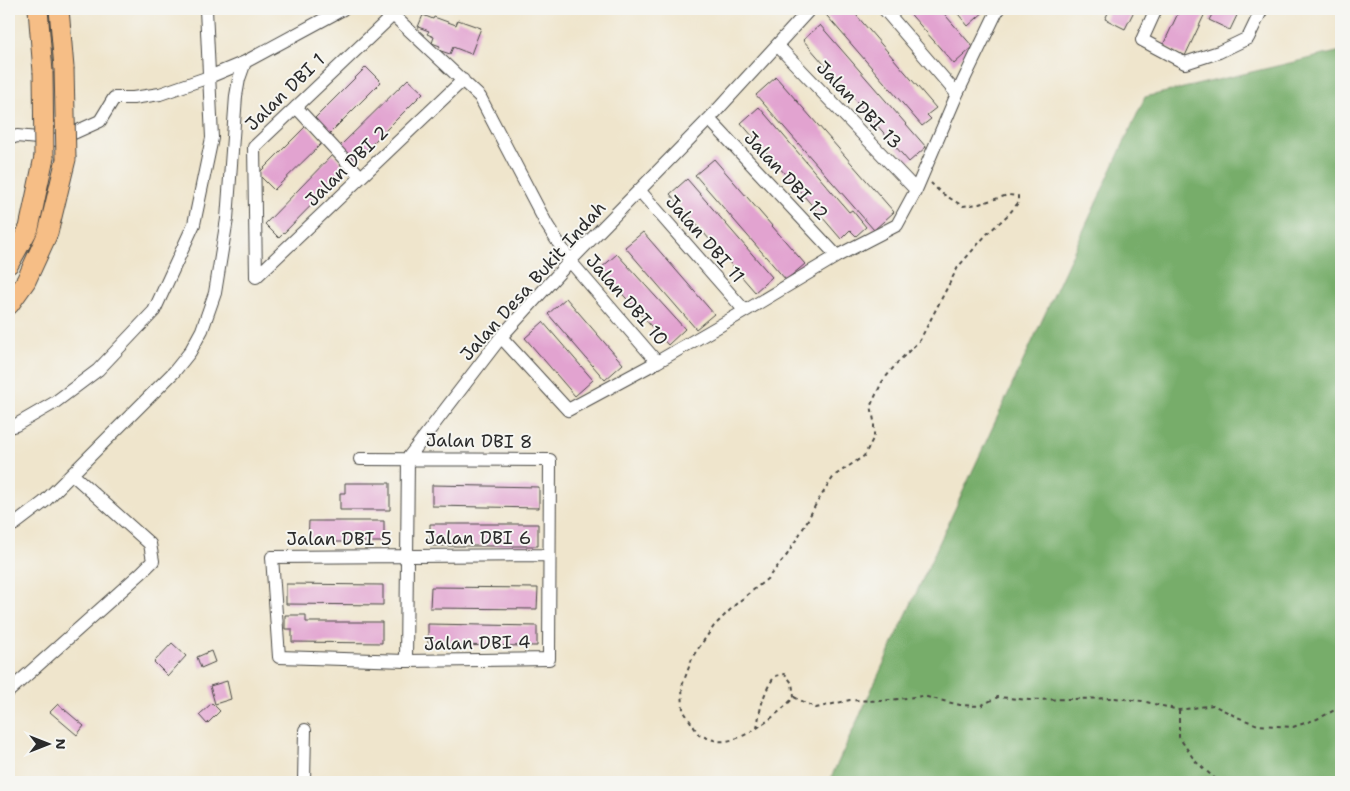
<svg xmlns="http://www.w3.org/2000/svg" width="1350" height="791" font-family="'Shantell Sans',sans-serif">
  <style>
    .forest { fill: #77ad6b; stroke: #516c4b }
    .building { fill: #e2a3d0 }
    .lines { fill: none; stroke-linecap: round; stroke-linejoin: round }
    .minor-casing { stroke: #484743; stroke-width: 14 }
    .highway-casing { stroke: #484743; stroke-width: 21 }
    .path { stroke: #484743; stroke-width: 2; stroke-dasharray: 4 4; stroke-linecap: butt }
    .minor { stroke: #fff; stroke-width: 12 }
    .highway { stroke: #f6be86; stroke-width: 19 }
    .highway-bridge-casing { stroke: #484743; stroke-width: 21; stroke-linecap: butt }
    .highway-bridge { stroke: #f6be86; stroke-width: 19 }
    .labels { text-anchor: middle; stroke-width: 4; stroke-linejoin: round; paint-order: stroke }
    .street-label { font-size: 18px; fill: #2b2b2b; stroke: #f6f6f2 }
  </style>
  <rect width="100%" height="100%" fill="#f6f6f2"/>
  <filter id="ink" filterUnits="userSpaceOnUse"><feTurbulence type="fractalNoise" baseFrequency=".02" numOctaves="2"/><feDisplacementMap in="SourceGraphic" scale="10" xChannelSelector="R" yChannelSelector="G"/><feConvolveMatrix kernelMatrix="1 2 1 2 8 2 1 2 1" color-interpolation-filters="sRGB"/></filter>
  <filter id="wash" filterUnits="userSpaceOnUse"><feTurbulence type="fractalNoise" baseFrequency=".0096" numOctaves="4" result="noise"/><feDisplacementMap in="SourceGraphic" scale="20" xChannelSelector="R" yChannelSelector="G"/><feGaussianBlur stdDeviation="1.12" result="paint"/><feColorMatrix in="noise" values="0 0 0 0 0 0 0 0 0 0 0 0 0 0 0 0 0 1.4 0 .05"/><feComposite in="paint" operator="in"/></filter>
  <g filter="url(#wash)">
    <rect width="100%" height="100%" fill="#efe5cc"/>
    <path class="forest" d="M1341,51v731h-512l316,-685z"/>
    <g id="blocks">
      <path class="building" d="M821,9h30l85,99 -9,7 4,4 -9,7z
        M906,9h34l33,38 -19,17z
        M954,9h31l1,1 -18,16z
        M1110,9h25l-10,20 -20,-10z
        M1180,9h27l-22,47 -22,-11z
        M1215,9h25l-10,21 -21,-10z
        M423,15l10,4 1,-2 22,8 2,-5 23,8 -10,26 -18,-7 -3,7 -12,-4 2,-4 -8,-3 2,-6 -7,-3 2,-3 -11,-4z
        M820,25l106,122 -17,15 -106,-122z
        M366,67l15,15 -53,53 -15,-15z
        M776,77l118,135 -20,18 -118,-135z
        M408,79l15,14 -69,69 -15,-15z
        M759,107l90,105 3,-2 14,17 -10,9 -6,-6 -9,9 -100,-116z
        M306,126l16,17 -48,47 -16,-16z
        M333,154l14,15 -68,69 -14,-14z
        M714,159l91,105 -19,16 -91,-105z
        M687,179l85,98 -17,15 -85,-98z
        M643,232l71,82 -18,15 -71,-82z
        M617,254l68,75 -17,16 -68,-76z
        M566,298l57,66 -18,16 -57,-66z
        M543,322l50,58 -18,16 -50,-58z
        M345,483h45v27h-50v-17h5z
        M432,485l107,2v21l-107,-2z
        M309,521h75v21h-76z
        M430,524h108v22h-108z
        M286,584l97,1v20l-97,-1z
        M431,587l107,1 -1,21 -107,-1z
        M285,615h21v7h76v21l-90,-1v-13h-7z
        M428,624l109,2v20l-109,-1z
        M172,643l14,13 -18,20 -14,-14z
        M211,651l4,11 -14,6 -4,-11z
        M227,681l4,18 -16,5 -5,-18z
        M212,703l8,8 -13,13 -8,-9z
        M58,704l26,22 -7,9 -27,-23z"/>
    </g>
  </g>
  <g filter="url(#ink)">
    <use href="#blocks" fill-opacity="0" stroke="#484743" stroke-width="1"/>
    <g class="lines">
      <g class="minor-casing">
        <path id="minor" d="M389,9l4,6 87,82 67,128 23,36 87,101
          M884,9l73,85
          M1156,9l-14,31 43,23 34,-11 29,-14 14,-29
          M777,45l139,145
          M296,107l65,70
          M709,119l128,137
          M9,139l8,-3 41,4 42,-19 14,-23h19l27,-4 49,-17 36,-15 98,-53
          M639,190l106,121
          M256,277l-2,-130 139,-132
          M256,277l207,-197
          M501,337l67,73 89,-48 88,-51 92,-55 60,-31 19,-35 41,-96 41,-85
          M9,427l7,-2 38,-22 44,-33 56,-59 40,-87 18,-86 -6,-129
          M360,459l190,1 -1,199 -143,2 -127,-4 -7,-100 277,-2
          M9,526l6,-2 29,-22 130,-130 16,-20 12,-22 13,-37 12,-74 9,-123 3,-17 6,-17
          M406,661l2,-203 93,-121 69,-76 139,-142 101,-110
          M9,691l132,-118 12,-12 -3,-17 -78,-70
          M304,782l1,-52"/>
      </g>
      <g class="highway-casing">
        <path id="highway" d="M38,9l5,63
          M59,9l5,59
          M9,264l20,-36 15,-71
          M9,305l17,-24 22,-48 18,-74"/>
      </g>
      <path class="path" d="M794,697l22,11 34,-8 31,1 42,-5 37,9 20,1 18,-9 31,3 86,-2 27,3 37,9 34,-5 24,12 21,8 35,2 24,-8 24,-12
        M1179,710v27l16,24 24,21
        M757,728c3,-19 6,-36 18,-52l10,-2 7,9 2,14c-15,17 -52,47 -76,44 -6,-1 -13,-4 -19,-6l-16,-25 -1,-24 11,-30 21,-30 23,-23 30,-24 20,-24 17,-28 12,-23 18,-28 30,-20 10,-19v-16l-3,-16 11,-23 15,-19 23,-23 38,-73 29,-33 22,-20 9,-11v-7l-10,-1 -29,9 -16,2 -22,-13 -10,-10"/>
      <use href="#minor" class="minor"/>
      <use href="#highway" class="highway"/>
      <g class="highway-bridge-casing">
        <path id="highway-bridge" d="M64,68l2,91
          M43,72l1,85"/>
      </g>
      <use href="#highway-bridge" class="highway-bridge"/>
    </g>
  </g>
  <g class="labels">
    <g class="street-label">
      <text transform="translate(285 92) rotate(-44)" y="6">Jalan DBI 1</text>
      <text transform="translate(859 105) rotate(46)" y="6">Jalan DBI 13</text>
      <text transform="translate(347 166) rotate(-44)" y="6">Jalan DBI 2</text>
      <text transform="translate(786 176) rotate(47)" y="6">Jalan DBI 12</text>
      <text transform="translate(705 239) rotate(49)" y="6">Jalan DBI 11</text>
      <text transform="translate(533 281) rotate(-48)" y="6">Jalan Desa Bukit Indah</text>
      <text transform="translate(627 300) rotate(49)" y="6">Jalan DBI 10</text>
      <text transform="translate(479 441) rotate(1)" y="6">Jalan DBI 8</text>
      <text x="478" y="544">Jalan DBI 6</text>
      <text x="339" y="545">Jalan DBI 5</text>
      <text transform="translate(477 643) rotate(-1)" y="6">Jalan DBI 4</text>
    </g>
  </g>
  <rect width="1350" height="791" fill="none" stroke="#f6f6f2" stroke-width="30"/>
  <g transform="translate(48 744) rotate(90)" stroke="#f6f6f2" stroke-width="4" paint-order="stroke">
  <path d="M0-4L9 19L0 12L-9 19Z" fill="#2b2b2b"/>
  <text y="-8" font-size="14" font-weight="bold" text-anchor="middle" fill="#2b2b2b">N</text>
  </g>
</svg>
